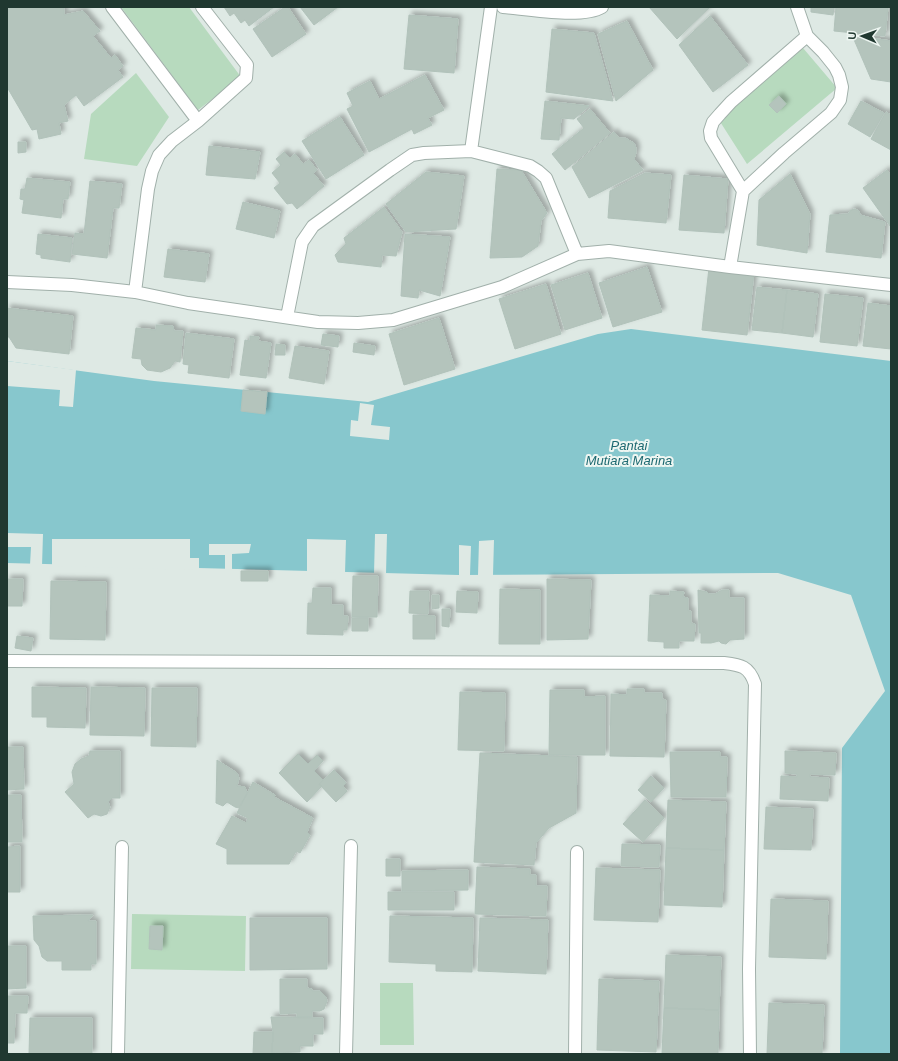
<svg xmlns="http://www.w3.org/2000/svg" width="898" height="1061" font-family="Arial,sans-serif">
  <style>
    .green { fill: #b7dabe }
    .water { fill: #87c7cd }
    .pier { fill: #dee9e4 }
    .building { fill: #b4c4bc; stroke: #b1c2ba; filter: url(#shadow) }
    .lines { fill: none; stroke-linecap: round; stroke-linejoin: round }
    .minor-casing { stroke: #a1b0aa; stroke-width: 14 }
    .minor { stroke: #fff; stroke-width: 12 }
    .labels { text-anchor: middle; stroke-width: 4; stroke-linejoin: round; paint-order: stroke }
    .water-label { font-size: 13px; font-style: italic; fill: #1d6971; stroke: #eef6f2 }
  </style>
  <defs>
    <filter id="shadow"><feDropShadow dx="3.5" dy="-3.5" stdDeviation="2" flood-color="#0004"/></filter>
  </defs>
  <rect width="100%" height="100%" fill="#dee9e4"/>
  <path class="green" d="M121,7h68l52,70 -43,33z
    M803,48l34,40 -90,76 -28,-44z
    M136,73l33,44 -32,49 -53,-7 7,-45z
    M132,914l114,2 -1,55 -114,-2z
    M380,983h33l1,62h-34z"/>
  <path class="water" d="M631,329l260,32v693h-51l2,-306 43,-57 -34,-96 -73,-22 -319,2 -452,-12v-202l147,20 214,21 230,-68z"/>
  <path class="pier" d="M7,361l69,9 -3,37 -14,-1 1,-16 -53,-4z
    M360,403l14,2 -3,20 19,2 -1,13 -39,-4 1,-16 7,1z
    M7,533l36,1 -1,32 -12,-1 1,-18h-24z
    M375,534h12l-1,40h-12z
    M52,539h138v19h9v12l-147,-4z
    M307,539l39,1 -1,33 -38,-1z
    M494,540l-1,35h-34v-30l12,1 -1,29h8l1,-34z
    M209,544h42l-2,9 -17,1v17h-7v-16h-16z"/>
  <path class="building" d="M7,7h57v8l19,-4 17,20 -7,5 18,22 4,-3 8,11 -5,4 5,7 -39,29 -8,-11 -12,10 4,16 -9,2 2,11 -22,5 -2,-10 -5,1 -25,-43z
    M224,7h50l-25,19 -4,-6 -4,3 -7,-10 -4,3z
    M285,7h3l18,27 -34,23 -19,-28z
    M300,7h38l-24,18z
    M649,7h61l-33,32z
    M811,7h23l-1,8 -22,-3z
    M836,7h52l-3,29 -51,-5z
    M409,15l49,4 -4,54 -50,-4z
    M710,16l38,49 -35,27 -34,-47z
    M627,21l26,49 -37,31 -18,-67z
    M552,29l42,4 19,68 -67,-9z
    M852,35l39,6v41l-20,-3z
    M425,75l19,35 -16,8 4,7 -18,9 -2,-5 -43,23 -22,-43 6,-3 -6,-13 23,-12 9,18z
    M779,96l7,8 -9,9 -8,-8z
    M545,101l44,5 -15,13 -13,-1 -2,22 -18,-1z
    M861,101l23,12 -14,24 -22,-13z
    M590,109l20,24 -45,37 -13,-16 32,-26 -7,-9z
    M886,112l5,3v35l-20,-11z
    M340,117l24,38 -38,24 -24,-38z
    M614,132l5,6h6l9,5 2,5v5l-2,6 9,11 -54,28 -17,-31z
    M18,142h8v10l-8,1z
    M209,146l51,6 -5,27 -49,-4z
    M284,152l6,6 5,-4 8,10 6,-4 8,10 -4,3 11,13 -27,23 -5,-6 -5,1 -13,-16 6,-5 -8,-10 9,-8 -5,-6z
    M497,169l24,1 26,43 -6,8 -3,25 -16,11 -32,1z
    M887,170l4,5 -1,51 -27,-38z
    M426,172l38,4 -8,53 -50,3 -20,-28z
    M645,173l26,2 -5,48 -58,-5 2,-27z
    M790,174l20,40 -3,39 -50,-8 2,-45z
    M684,175l44,4 -4,54 -45,-3z
    M27,178l43,4 -2,17h-5l-2,19 -39,-5 2,-13 -4,-1 1,-10h4z
    M90,181l32,3 -3,24h-6l-6,50 -35,-4 3,-21 9,1z
    M243,202l37,9 -6,27 -38,-9z
    M384,207l18,25 -6,24 -14,-1 -1,12 -43,-5 -3,-7 11,-11 -2,-6z
    M855,209l4,2 1,4 25,7 -4,36 -55,-6 4,-37 18,-1 3,-4z
    M38,234l34,4 -2,24 -29,-4v-3l-5,-1z
    M405,234l45,3 -10,59 -21,-6 -1,8 -17,-2z
    M168,249l41,5 -4,28 -41,-5z
    M647,267l15,45 -49,15 -14,-44z
    M709,268l45,5 -7,62 -45,-5z
    M588,273l14,45 -37,12 -14,-45z
    M546,284l15,50 -46,15 -16,-50z
    M757,287l30,3 -5,43 -30,-3z
    M787,290l31,4 -5,43 -31,-4z
    M825,294l38,4 -6,48 -37,-4z
    M868,303l23,3v43l-28,-3z
    M7,308l66,8 -4,38 -53,-6 -7,-11h-2z
    M439,318l16,51 -51,16 -15,-51z
    M156,325l17,1 1,5h9l-3,31 -5,-1 -5,7 -9,4 -14,-2 -5,-5 -1,-6 -9,-1 4,-30 20,2z
    M186,333l48,6 -5,39 -41,-5 1,-8 -6,-1z
    M323,334l16,2 -1,11 -17,-2z
    M250,336l9,1 -1,4 13,2 -5,35 -26,-3 5,-35 5,1z
    M354,343l21,3 -1,9 -21,-3z
    M276,344l9,1v10h-10z
    M295,346l34,5 -5,33 -35,-6z
    M243,390l24,2 -2,22 -24,-3z
    M241,571h27v10h-27z
    M353,576h25l-1,41h-25z
    M7,579h16l-1,27h-15z
    M547,579l44,1 -3,59 -41,1z
    M51,581l55,1 -1,58 -55,-1z
    M313,588h18v17h12v11h5l-1,14h-4v5l-36,-1 1,-31h4z
    M500,589l40,1v54h-41z
    M698,590l9,2 2,2h6l7,-4h7v8h15v41l-14,1 -4,4 -5,-1 -2,-2 -8,2h-10v-10h-2z
    M410,591h19l-1,23 -19,-1z
    M457,591l21,1 -1,21 -21,-1z
    M670,591l14,1 -1,5 5,1v13h3v12l4,1 -1,17h-15v7h-15v-6l-16,-1 2,-46 20,1z
    M432,595h7v13l-7,1z
    M442,609h8l-1,18 -7,-1z
    M413,615l22,1v23h-22z
    M352,618h16v13h-16z
    M17,636l16,2 -2,13 -16,-3z
    M32,687l54,1 -1,40 -38,-1v-10h-15z
    M91,687l54,1 -1,48 -54,-1z
    M152,688h45l-1,59 -45,-1z
    M627,689h17v4h18v6l4,1 -2,57 -54,-1 1,-62 16,1z
    M550,690h34v7l21,-1v59h-56z
    M460,692l45,1 -1,58 -46,-1z
    M7,747h16l1,42 -17,1z
    M90,751h30v47h-8l-4,4 2,5 -3,7 -6,2 -7,-2 -6,4 -23,-26 9,-8 -2,-12 3,-8 6,-5 8,-3z
    M785,751l51,2 -1,22 -25,-1v3l19,1 -1,23 -48,-2 1,-23 16,1v-3l-12,-1z
    M670,752h50v5h7l-1,40h-55z
    M480,753l97,4 -1,56 -27,15 -13,15 -2,22 -60,-3z
    M298,754l10,10 9,-9 6,6 -9,10 9,9 -4,4 3,2 -15,16 -28,-29z
    M217,760l20,13 2,5 -2,8 8,1 2,6 -8,15 -4,-1 -8,-5 -4,4 -7,-3z
    M334,770l12,13 -3,3 4,5 -11,11 -17,-18z
    M651,776l13,12 -13,14 -13,-12z
    M253,782l22,13 -1,2 39,21 -6,14 3,3 -10,18 -4,-2 -7,13h-62v-15l-11,-5 16,-28 14,7 2,-5 -11,-5z
    M7,795h14l1,47h-15z
    M645,800l19,18 -21,24 -20,-18z
    M668,800l58,2 -2,48 -58,-2z
    M766,807l47,2 -2,41 -47,-1z
    M622,844l38,1 -1,22 -38,-1z
    M20,846v46h-13v-45z
    M666,848l58,2 -2,57 -58,-2z
    M386,859h14v17h-14z
    M477,867l53,2v6h6v11h11l-1,30 -71,-2z
    M596,868l64,2 -2,52 -64,-2z
    M468,870v20l-66,1v-20z
    M388,892h66v18h-66z
    M771,899l57,2 -2,58 -57,-2z
    M93,915l-5,6h8v43h-5v6h-29v-9h-15l-5,-4 -3,-11 -5,-6 -1,-24z
    M390,916l83,2 -1,54 -36,-1v-7l-47,-2z
    M250,918h77v51l-77,1z
    M480,918l68,2 -2,54 -68,-3z
    M150,926h13l-1,24 -13,-1z
    M7,946h19v42l-19,1z
    M666,955l55,2 -2,53 -55,-2z
    M280,979h27v9l5,1v2h8l6,6 1,4 -3,8 -4,2h-8v6h-15v-4l-17,1z
    M599,979l60,2 -3,71 -59,-2z
    M7,996h21l-1,17h-12l-1,30h-7z
    M769,1003l55,2 -2,49h-55z
    M664,1008l55,2 -1,44h-56z
    M271,1017l52,1v16h-10v12h-13v6l-28,1 1,-21z
    M30,1018h62v36h-63z
    M254,1032h19l-1,21 16,1h-35z"/>
  <g class="lines">
    <g class="minor-casing">
      <path id="minor" d="M112,7l86,114
        M503,7c24,2 79,12 99,0
        M471,151l20,-144
        M743,191l41,-38 47,-40 9,-13 2,-13 -3,-12 -4,-8 -12,-15 -16,-16 -10,-29
        M730,267l13,-76 -32,-53 -1,-7 3,-9 7,-8 11,-12 76,-66
        M7,282l65,3 63,7 53,11 130,19 40,1 35,-3 109,-33 75,-33 32,-3 121,16 161,18
        M135,292l13,-103 4,-18 7,-16 13,-14 26,-20 48,-43 1,-13 -45,-58
        M287,317l15,-75 11,-16 77,-56 22,-15 12,-2 47,-2 59,15 8,5 8,7 31,76
        M7,661l717,2c17,2 25,3 31,21l-6,285 1,85
        M118,1054l4,-207
        M346,1054l5,-208
        M575,1054l2,-202"/>
    </g>
    <use href="#minor" class="minor"/>
  </g>
  <g class="labels">
    <g class="water-label">
      <text x="629" y="450">Pantai<tspan x="629" dy="15">Mutiara Marina</tspan></text>
    </g>
  </g>
  <rect width="898" height="1061" fill="none" stroke="#203830" stroke-width="16"/>
  <g transform="translate(862 36) rotate(272)" stroke="#eef6f2" stroke-width="3" paint-order="stroke">
  <path d="M0-3L7 15L0 10L-7 15Z" fill="#203830"/>
  <text y="-6" font-size="11" font-weight="bold" text-anchor="middle" fill="#203830">U</text>
  </g>
</svg>
